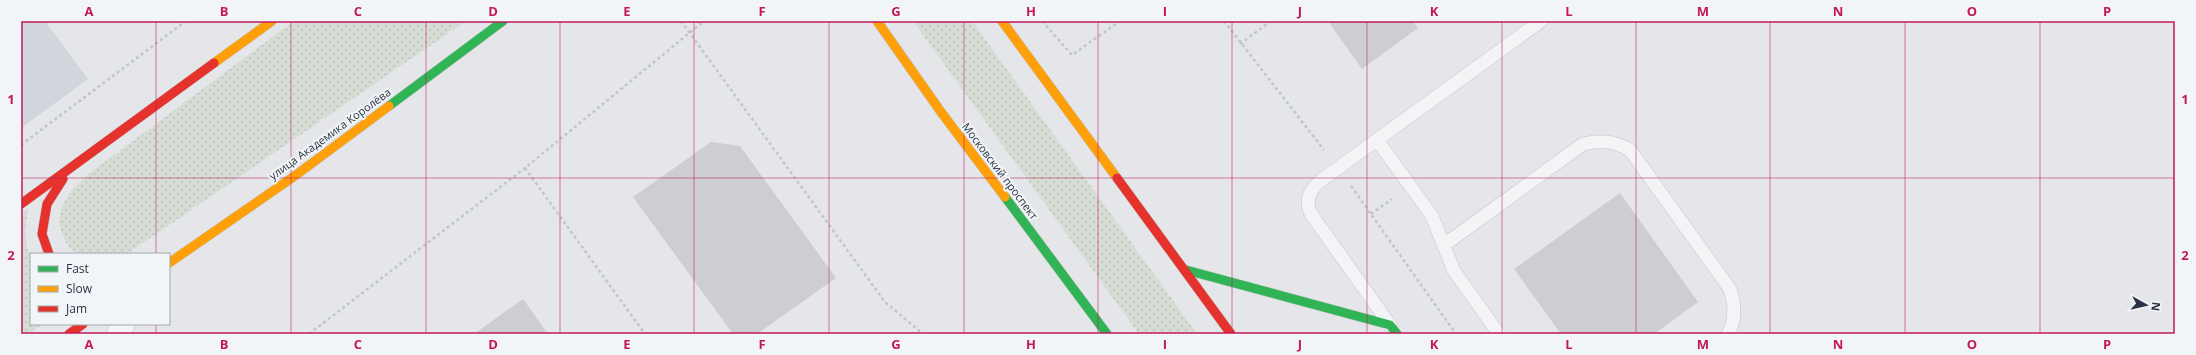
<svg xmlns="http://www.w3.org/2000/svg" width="2196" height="355" font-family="'Open Sans',sans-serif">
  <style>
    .built { fill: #d1d6dc }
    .grass { fill: url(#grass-dots) }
    .building { fill: #ccced1 }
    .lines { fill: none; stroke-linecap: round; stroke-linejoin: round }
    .lane-casing { stroke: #c2c4c7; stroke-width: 14 }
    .street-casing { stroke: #c2c4c7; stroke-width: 23 }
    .fast-casing { stroke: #c2c4c7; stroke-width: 10 }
    .slow-casing { stroke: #c2c4c7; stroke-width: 10 }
    .jam-casing { stroke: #c2c4c7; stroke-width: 10 }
    .path { stroke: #c2c5c9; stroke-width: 2.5; stroke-dasharray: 3 3; stroke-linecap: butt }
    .lane { stroke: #f3f4f6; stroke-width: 13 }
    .street { stroke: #f3f4f6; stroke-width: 22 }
    .fast { stroke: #30b455; stroke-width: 9 }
    .slow { stroke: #ff9f0a; stroke-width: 9 }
    .jam { stroke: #e5322d; stroke-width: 9 }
    .grid { fill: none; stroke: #c2185b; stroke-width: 1; stroke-opacity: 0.55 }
    .labels { text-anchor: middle; stroke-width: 4; stroke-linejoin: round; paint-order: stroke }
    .street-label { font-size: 11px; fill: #283445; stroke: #f2f5f8 }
    .neatline { fill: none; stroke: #c2185b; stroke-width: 1.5 }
    .grid-label { font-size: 13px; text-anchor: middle; font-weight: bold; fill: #c2185b }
  </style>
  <defs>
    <pattern id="grass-dots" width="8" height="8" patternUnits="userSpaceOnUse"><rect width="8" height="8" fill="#d5ddd4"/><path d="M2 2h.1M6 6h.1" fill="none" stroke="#b7beb7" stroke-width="1.8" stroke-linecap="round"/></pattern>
  </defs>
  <rect width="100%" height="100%" fill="#e4e6e9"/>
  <path class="built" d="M21,21h24l43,58 -67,49z"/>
  <path class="grass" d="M294,21h172l-339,233c-9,0 -42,2 -49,-1 -6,-2 -12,-9 -14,-15 -13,-26 5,-46 23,-63z
    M913,21h59l225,313h-58z
    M28,209c-2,15 -5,33 3,47v68h11l-13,10h-8v-120z"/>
  <path class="building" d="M1328,21h85l5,7 -56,41z
    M711,142l29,4 96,132 -79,56h-24l-100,-137z
    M1620,193l78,109 -44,32h-93l-47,-65z
    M523,299l25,35h-74z"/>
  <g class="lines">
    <g class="lane-casing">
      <path id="lane" d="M1377,140l55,76 22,55 45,63
        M1444,245l139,-101c18,-4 31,-3 47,6l100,139c5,16 6,30 -2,45
        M1390,325l-79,-111c-11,-23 11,-34 27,-46l203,-147"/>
    </g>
    <g class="street-casing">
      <path id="street" d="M118,334l6,-10"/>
    </g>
    <g class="fast-casing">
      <path id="fast" d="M389,106l114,-85
        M1005,197l102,137
        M1186,270l204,55 7,9"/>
    </g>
    <g class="slow-casing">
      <path id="slow" d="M877,21l64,91 64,85
        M1002,21l115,157
        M214,63l58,-42
        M169,263l127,-88 93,-69"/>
    </g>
    <g class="jam-casing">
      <path id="jam" d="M1117,178l114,156
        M21,204l193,-141
        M49,254l-7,-20 5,-30 16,-25
        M69,334l14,-10"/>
    </g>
    <path class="path" d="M681,21l204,281 38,32
      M1042,21l30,34 48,-34
      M1224,21l100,129
      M1240,44l31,-23
      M21,145l165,-124
      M525,168l120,166
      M1351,186l105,148
      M1371,214l21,-15
      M309,334l216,-166 179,-147"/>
    <use href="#lane" class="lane"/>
    <use href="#street" class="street"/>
    <use href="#fast" class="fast"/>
    <use href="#slow" class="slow"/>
    <use href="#jam" class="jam"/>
  </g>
  <path class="grid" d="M156,21v233M291,21v313M426,21v313M560,21v313M694,21v313M829,21v313M964,21v313M1098,21v313M1232,21v313M1367,21v313M1502,21v313M1636,21v313M1770,21v313M1905,21v313M2040,21v313M21,178h2154M156,324v10"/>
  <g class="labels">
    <g class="street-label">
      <text transform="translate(330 134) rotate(-36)" y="4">улица Академика Королёва</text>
      <text transform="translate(1000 171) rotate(53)" y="4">Московский проспект</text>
    </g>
  </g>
  <rect width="2196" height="355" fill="none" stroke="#f2f5f8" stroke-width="44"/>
  <rect x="30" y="253" width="140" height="72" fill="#f2f5f8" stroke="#a1a8b0"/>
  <rect x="38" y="266" width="20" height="6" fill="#30b455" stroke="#a1a8b0"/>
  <text x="66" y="273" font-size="12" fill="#283445">Fast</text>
  <rect x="38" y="286" width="20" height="6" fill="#ff9f0a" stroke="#a1a8b0"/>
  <text x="66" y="293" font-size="12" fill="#283445">Slow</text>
  <rect x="38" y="306" width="20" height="6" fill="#e5322d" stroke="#a1a8b0"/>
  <text x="66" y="313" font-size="12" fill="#283445">Jam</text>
  <g transform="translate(2146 305) rotate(98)" stroke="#f2f5f8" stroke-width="3" paint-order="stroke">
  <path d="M0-3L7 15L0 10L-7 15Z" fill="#283445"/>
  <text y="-6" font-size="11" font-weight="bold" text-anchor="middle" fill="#283445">N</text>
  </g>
  <rect x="22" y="22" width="2152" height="311" class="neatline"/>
  <g class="grid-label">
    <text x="89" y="16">A</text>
    <text x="224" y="16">B</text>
    <text x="358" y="16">C</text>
    <text x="493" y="16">D</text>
    <text x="627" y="16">E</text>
    <text x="762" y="16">F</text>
    <text x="896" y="16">G</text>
    <text x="1031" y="16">H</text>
    <text x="1165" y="16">I</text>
    <text x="1300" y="16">J</text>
    <text x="1434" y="16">K</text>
    <text x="1569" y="16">L</text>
    <text x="1703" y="16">M</text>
    <text x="1838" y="16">N</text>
    <text x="1972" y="16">O</text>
    <text x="2107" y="16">P</text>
    <text x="11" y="104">1</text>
    <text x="2185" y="104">1</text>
    <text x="11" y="260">2</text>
    <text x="2185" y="260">2</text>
    <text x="89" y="349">A</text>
    <text x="224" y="349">B</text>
    <text x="358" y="349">C</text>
    <text x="493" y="349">D</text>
    <text x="627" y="349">E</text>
    <text x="762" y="349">F</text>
    <text x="896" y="349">G</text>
    <text x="1031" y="349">H</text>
    <text x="1165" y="349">I</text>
    <text x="1300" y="349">J</text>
    <text x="1434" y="349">K</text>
    <text x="1569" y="349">L</text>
    <text x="1703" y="349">M</text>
    <text x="1838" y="349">N</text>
    <text x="1972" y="349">O</text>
    <text x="2107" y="349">P</text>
  </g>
</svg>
